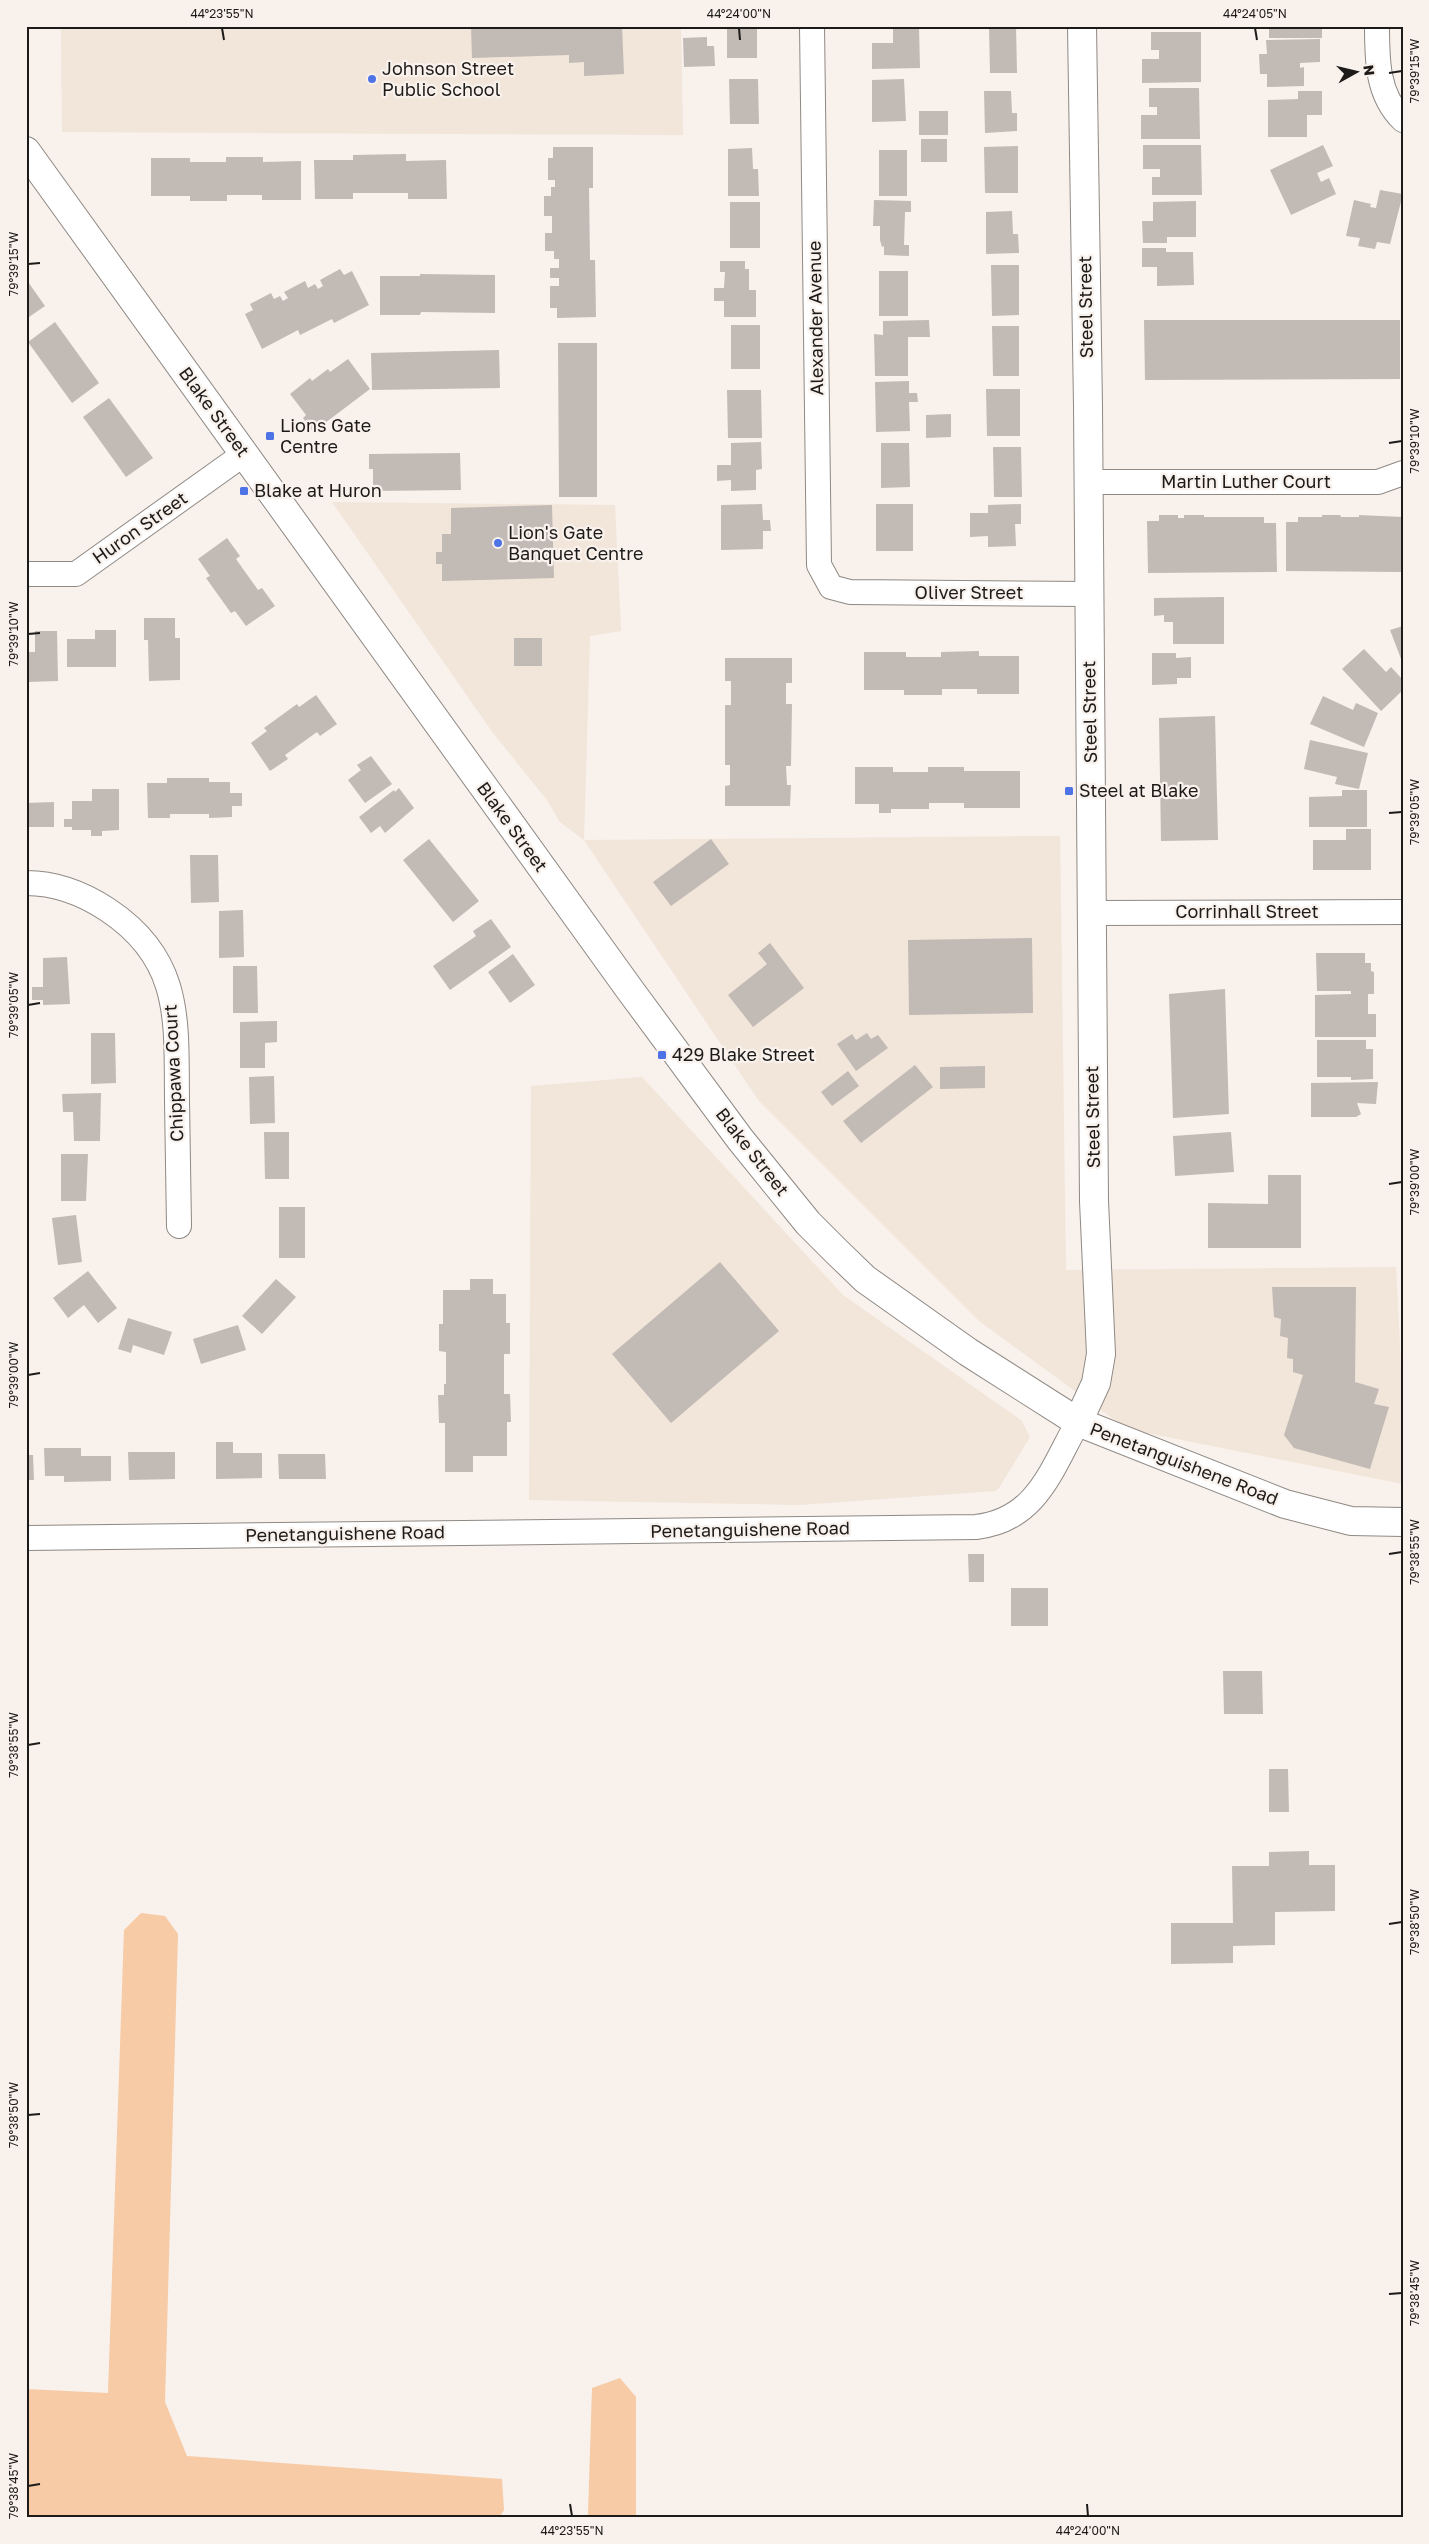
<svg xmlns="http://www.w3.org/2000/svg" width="1429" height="2544" font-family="'Golos Text',sans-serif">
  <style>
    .built { fill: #f2e5da }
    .green { fill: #f6cba5 }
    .building { fill: #c1bab5 }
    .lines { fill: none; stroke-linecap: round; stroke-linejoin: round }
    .minor-casing { stroke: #8f8984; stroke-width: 26 }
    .tertiary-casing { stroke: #8f8984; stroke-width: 30 }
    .secondary-casing { stroke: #8f8984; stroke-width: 30 }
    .minor { stroke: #fff; stroke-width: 24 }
    .tertiary { stroke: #fff; stroke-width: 28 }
    .secondary { stroke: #fff; stroke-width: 28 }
    .ticks { fill: none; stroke: #1d1b19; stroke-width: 2 }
    .poi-dot { fill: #4e73e7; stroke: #f8f1ec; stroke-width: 2 }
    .labels { text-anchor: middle; stroke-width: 4.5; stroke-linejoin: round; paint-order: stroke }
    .poi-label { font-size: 18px; fill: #1d1b19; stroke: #f8f1ec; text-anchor: start }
    .street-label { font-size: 18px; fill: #1d1b19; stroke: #f8f1ec }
    .neatline { fill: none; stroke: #1d1b19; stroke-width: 2 }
    .ticks-label { font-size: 12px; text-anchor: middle; fill: #1d1b19 }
  </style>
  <rect width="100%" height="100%" fill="#f8f1ec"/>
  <path class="built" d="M61,26h620l2,109 -621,-3z
    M332,502l283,3 6,126 -31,5 -6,204 476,-4 6,434 330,-3 7,139v78l-276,-55 -148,-108 -220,-220 -175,-261 -24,-18 -13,-22 -54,-67z
    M642,1077l201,218 178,125 9,17 -31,51 -4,3 -196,14 -270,-5 2,-414z"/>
  <path class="green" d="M141,1913l24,3 13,18 -13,468 22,54 315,23 2,31 -5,8h-473v-129l82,4 16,-463z
    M620,2378l16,19v121h-51l3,-4 4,-126z"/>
  <path class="building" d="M471,26h151l2,48 -40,2v-14l-15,1v-8l-97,3z
    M727,26h30v32h-30z
    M893,26h26l1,42 -48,1v-26h21z
    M989,26h27l1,47h-27z
    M1269,26h53v12h-53z
    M1151,32h50v50l-59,1v-24h17v-9h-8z
    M707,37v9h7l1,20 -31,1 -1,-29z
    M1320,39v23l-20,1v5l4,-1v19l-37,1v-13h-7l-1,-20h8l-1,-14z
    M729,79h29l1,45h-29z
    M904,79l2,42 -34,1v-42z
    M1149,88h50l1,51h-59v-24h16v-8h-8z
    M984,91h27l1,22h5v18l-32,2z
    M1298,91h24v24h-15v22h-39v-37l30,-1z
    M919,111h29v24h-29z
    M921,139h26v23h-26z
    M1143,145h58l1,50h-50v-18h8v-8h-17z
    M1323,145l10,21 -16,7 4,9 8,-4 7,16 -45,21 -21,-45z
    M1018,146v47h-33l-1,-46z
    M553,147h40v41h-4l1,72h5l1,57 -39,1v-10h-7v-22h9v-8h-9v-10h9v-9h-5v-8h-9v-18h7v-17h-8v-20h7v-9h4v-7h-7v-22h5z
    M752,148l1,21h5l1,27h-31v-47z
    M879,150h28v46h-28z
    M406,154v7l40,-1 1,39h-39v-6h-55v6h-38l-1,-39h39v-5z
    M226,157h37v5l38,-1v39h-39v-5h-35v6h-37v-5h-39v-38h39v4h36z
    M1380,190l23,4 -13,50 -13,-2 -2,7 -17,-3 2,-8 -14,-2 8,-36 17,4 -1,3 6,1z
    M874,200l37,1v11h-6l-1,33h5v11l-25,-1v-9l-2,1 -2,-7v-14h-7z
    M1196,201v36h-29v6h-24l-1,-22h11v-19z
    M730,202h30v46h-30z
    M1012,211l1,23h5l1,19 -33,1v-42z
    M1142,248h24v4h27l1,33 -37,1v-19h-15z
    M720,261h25v8h4v21h7v27h-32v-16h-10v-13h10l1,-16h-5z
    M991,265h28v50l-27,1z
    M340,269l4,6 8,-4 17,34 -35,18 -2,-4 -32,16 -2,-5 -36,19 -17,-35 8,-4 -3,-6 21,-11 3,6 6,-3 3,5 5,-3 -4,-6 21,-11 3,7 7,-4 3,5 5,-3 -3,-6z
    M879,271h29v45h-29z
    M420,274l75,1v38l-74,-1 -1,3h-40v-39h40z
    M26,279l19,27 -19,13z
    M929,320l1,17h-22v39h-33l-1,-42 9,1v-14z
    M1144,320h256v59l-255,1z
    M55,322l44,61 -27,20 -44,-61z
    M731,325h29v44h-29z
    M992,326h27v50h-26z
    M558,343h39v154h-38z
    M499,350l1,38 -128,2 -1,-37z
    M348,359l22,30 -57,43 -10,-14 3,-3 -16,-21 20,-16 2,3 16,-12 2,3z
    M909,381v12h8l1,9h-9l1,29 -34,1 -1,-50z
    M986,389h34v47h-33z
    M727,390h34l1,48h-34z
    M109,398l44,60 -27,19 -43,-60z
    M951,414v23l-25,1v-23z
    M761,442l1,27 -6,1v20l-25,1v-11l-14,1v-16h14v-22z
    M881,443h28l1,44 -29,1z
    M993,447h28l1,50h-28z
    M460,453l1,37 -88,1v-22h-4v-15z
    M762,504l1,16h7l1,11h-8v18l-42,1v-45z
    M876,504h37v47h-37z
    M1021,504v20h-6l1,22 -28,1v-11l-18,1v-24h18v-8z
    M552,505l2,73 -112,3v-17h-6v-12h6v-18h9v-26z
    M1159,515h19v3h6v-3h20v2h60v6h12l1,49 -129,1 -1,-52h12z
    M1322,515h18l1,2h18v-2l44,2v55l-117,-1v-49h12v-5h24z
    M227,538l13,18 -4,3 22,31 4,-2 13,18 -29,20 -11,-15 -4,2 -25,-35 4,-2 -12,-17z
    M1224,597v47h-51v-22h-9v-7l-10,1v-18z
    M144,618h31v20h5v42l-31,1 -1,-41h-4z
    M1403,626v38l-13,-34z
    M95,630h21v37h-49v-28h28z
    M35,631h22l1,50 -30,1v7h-2v-37h9z
    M514,638h28v28h-28z
    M1364,649l22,23 5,-5 12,13v10l-22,21 -39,-42z
    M979,651v5h40v38h-42v-5h-35v6h-38v-5h-40v-38h42v5h35v-5z
    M1152,653h24v5l15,-1v21h-14v6l-25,1z
    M725,658h67v25h-6v21h6l-1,62h-5l1,19h4l-1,21h-65v-20l5,-1v-20h-5v-60h6v-24h-6z
    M316,695l21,29 -17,12 -3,-4 -32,23 3,4 -18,12 -19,-28 16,-12 -3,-3 33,-24 2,3z
    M1323,696l30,14 3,-7 22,10 -14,34 -54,-23z
    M1215,716l3,124 -57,1 -2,-123z
    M1310,740l58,13 -9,36 -24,-5 2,-7 -33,-8z
    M371,756l21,28 -27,19 -17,-23 13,-10 -4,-5z
    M855,767h38v5h35v-5h36v4h56v37h-56v-5h-35v6h-38v4h-12v-9h-24z
    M167,778h42v4h21v11h12v13h-10v11l-23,1v-4h-39v4h-22l-1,-35h20z
    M399,788l15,20 -29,25 -5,-7 -9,7 -12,-16 35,-27 1,2z
    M92,789h27v41l-17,1v5h-11v-6h-19v-3h-8v-8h8v-18h20z
    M1342,790h25v37h-58v-30l33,-1z
    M54,802v25h-28v-24z
    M1346,829h25v41h-58v-30h33z
    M429,839l50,62 -26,21 -50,-62z
    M711,839l18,25 -58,42 -18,-24z
    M190,855h28l1,47 -28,1z
    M243,910l1,47 -25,1v-47z
    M491,919l20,28 -61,43 -17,-24 43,-30 -3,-5z
    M1032,938l1,75 -124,2 -1,-75z
    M770,943l34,45 -51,39 -25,-32 39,-31 -9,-11z
    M1316,953h49v10h6v8l3,1v22h-6v20h8v23h-61v-42l36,-1v-3h-34z
    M513,954l22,31 -25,18 -22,-31z
    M67,957l3,47 -27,1v-5h-11v-13h11v-29z
    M233,966h24l1,47h-25z
    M1225,989l4,125 -56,4 -4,-124z
    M277,1021v21l-12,1v25h-25v-46z
    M91,1033h24l1,50 -25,1z
    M867,1033l4,6 7,-4 10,13 -32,23 -19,-27 15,-10 4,6z
    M1317,1040h49v9h7v30l-22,1v-3h-34z
    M915,1065l18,22 -72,56 -18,-22z
    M985,1066v22l-45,1v-22z
    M848,1071l11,15 -27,20 -11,-14z
    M274,1076l1,47 -25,1 -1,-47z
    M1378,1082l-2,22 -19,-1 4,11 -5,3h-45v-34z
    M101,1093l-1,48h-26l-1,-29h-10l-1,-18z
    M264,1132h25v47h-24z
    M1231,1132l3,40 -59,4 -2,-40z
    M61,1154h27l-2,47h-25z
    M1268,1175h33v73h-93v-45l60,1z
    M279,1207h26v51h-26z
    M76,1215l6,47 -24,3 -6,-47z
    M720,1262l59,69 -108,92 -59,-69z
    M88,1271l29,37 -19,15 -14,-18 -16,13 -15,-20z
    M276,1279l20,18 -34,37 -20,-18z
    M470,1279h23v15h13v29h4v31h-6v40h6l1,28h-4v34h-34v16h-28v-49h-6l-1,-28h6v-11h2v-32l-7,-1v-27h4v-34h27z
    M1272,1287h84l-1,95 24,7 -5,15 15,3 -19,62 -76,-21 -10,-13 19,-60 -10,-3v-13l-6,-1 1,-20 -8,-2 1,-17 -7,-2z
    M128,1318l44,14 -8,23 -31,-10 -2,8 -13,-4z
    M238,1325l8,25 -45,14 -8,-25z
    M216,1442h17v11h29v25l-46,1z
    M44,1448h37v8h30v25l-47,1v-6h-19z
    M128,1452h47v27l-46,1z
    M278,1454h47l1,25h-47z
    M26,1455h7l1,25h-8z
    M968,1554h16v28h-15z
    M1011,1588h37v38h-37z
    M1223,1671h39l1,43h-39z
    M1269,1769h19l1,43h-20z
    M1309,1851v14h26v46l-60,1v33l-42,1v17l-62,1v-41h62l-1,-57h37v-14z"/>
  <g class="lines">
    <g class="minor-casing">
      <path id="minor" d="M812,26l7,539 12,22 19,5 239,2
        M1377,26c0,34 0,69 26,94
        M1088,482h290l25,-9
        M26,574h50l168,-120
        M26,883c29,0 58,11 82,27 75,50 68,111 69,191 1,42 1,84 2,125
        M1092,913l311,-1
        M26,1538l950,-11c61,-7 75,-57 102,-105"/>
    </g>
    <g class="tertiary-casing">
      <path id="tertiary" d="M1078,1422l18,-39 5,-29 -7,-153 -6,-795 -6,-380"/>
    </g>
    <g class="secondary-casing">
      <path id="secondary" d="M26,151l604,839 110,149 68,84 28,28 29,28 103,73 110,70 207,82 66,17 52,1"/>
    </g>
    <use href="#minor" class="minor"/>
    <use href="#tertiary" class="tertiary"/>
    <use href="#secondary" class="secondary"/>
  </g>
  <path class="ticks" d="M222,28l2,12M739,28l1,12M1255,28l2,12M1389,73l13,-2M28,264l12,-1M1389,443l13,-2M28,634l12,-1M1389,813l13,-1M28,1005l12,-2M1389,1184l13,-2M28,1375l12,-2M1389,1554l13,-2M28,1745l12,-2M1389,1924l13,-2M28,2115l12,-1M1389,2294l13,-1M28,2486l12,-2M570,2504l2,12M1087,2504l1,12"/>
  <g class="poi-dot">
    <circle cx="372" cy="79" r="5"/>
    <rect x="265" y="431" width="10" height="10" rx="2.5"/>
    <rect x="239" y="486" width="10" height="10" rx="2.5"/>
    <circle cx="498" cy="543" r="5"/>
    <rect x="1064" y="786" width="10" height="10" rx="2.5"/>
    <rect x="657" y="1050" width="10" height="10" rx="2.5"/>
  </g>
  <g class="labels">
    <g class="poi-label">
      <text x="382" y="75">Johnson Street<tspan x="382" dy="21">Public School</tspan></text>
      <text x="280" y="432">Lions Gate<tspan x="280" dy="21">Centre</tspan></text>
      <text x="254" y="497">Blake at Huron</text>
      <text x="508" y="539">Lion's Gate<tspan x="508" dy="21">Banquet Centre</tspan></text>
      <text x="1079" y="797">Steel at Blake</text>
      <text x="672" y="1061">429 Blake Street</text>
    </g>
    <g class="street-label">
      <text transform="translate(1086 307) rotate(-91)" y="6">Steel Street</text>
      <text transform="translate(816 318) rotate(-91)" y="6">Alexander Avenue</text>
      <text transform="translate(214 412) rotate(54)" y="6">Blake Street</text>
      <text x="1246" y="488">Martin Luther Court</text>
      <text transform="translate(140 528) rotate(-35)" y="6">Huron Street</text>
      <text x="969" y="599">Oliver Street</text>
      <text transform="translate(1090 712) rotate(-91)" y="6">Steel Street</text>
      <text transform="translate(512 827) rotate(54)" y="6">Blake Street</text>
      <text x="1247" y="918">Corrinhall Street</text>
      <text transform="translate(174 1073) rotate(-93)" y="6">Chippawa Court</text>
      <text transform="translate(1093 1117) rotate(-91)" y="6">Steel Street</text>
      <text transform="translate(752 1152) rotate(52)" y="6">Blake Street</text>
      <text transform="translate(1184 1464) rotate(21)" y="6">Penetanguishene Road</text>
      <text transform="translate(750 1530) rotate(-1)" y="6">Penetanguishene Road</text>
      <text transform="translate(345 1534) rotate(-1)" y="6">Penetanguishene Road</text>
    </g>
  </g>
  <rect width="1429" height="2544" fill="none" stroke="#f8f1ec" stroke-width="55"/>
  <g transform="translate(1356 72) rotate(82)" stroke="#f8f1ec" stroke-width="4" paint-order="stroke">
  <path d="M0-4L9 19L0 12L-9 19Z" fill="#1d1b19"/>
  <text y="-8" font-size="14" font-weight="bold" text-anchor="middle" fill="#1d1b19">N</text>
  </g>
  <rect x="28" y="28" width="1374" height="2488" class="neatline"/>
  <g class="ticks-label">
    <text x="222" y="18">44°23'55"N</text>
    <text x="739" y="18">44°24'00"N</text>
    <text x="1255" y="18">44°24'05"N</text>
    <text transform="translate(1415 71) rotate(-90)" y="4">79°39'15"W</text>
    <text transform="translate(14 264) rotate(-90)" y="4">79°39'15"W</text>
    <text transform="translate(1415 441) rotate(-90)" y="4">79°39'10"W</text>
    <text transform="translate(14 634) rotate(-90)" y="4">79°39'10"W</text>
    <text transform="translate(1415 812) rotate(-90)" y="4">79°39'05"W</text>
    <text transform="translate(14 1005) rotate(-90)" y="4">79°39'05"W</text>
    <text transform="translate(1415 1182) rotate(-90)" y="4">79°39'00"W</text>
    <text transform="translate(14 1375) rotate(-90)" y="4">79°39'00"W</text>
    <text transform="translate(1415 1552) rotate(-90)" y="4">79°38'55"W</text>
    <text transform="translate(14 1745) rotate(-90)" y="4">79°38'55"W</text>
    <text transform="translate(1415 1922) rotate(-90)" y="4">79°38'50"W</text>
    <text transform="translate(14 2115) rotate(-90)" y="4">79°38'50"W</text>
    <text transform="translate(1415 2293) rotate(-90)" y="4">79°38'45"W</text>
    <text transform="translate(14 2486) rotate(-90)" y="4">79°38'45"W</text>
    <text x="572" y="2535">44°23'55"N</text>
    <text x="1088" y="2535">44°24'00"N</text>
  </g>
</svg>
